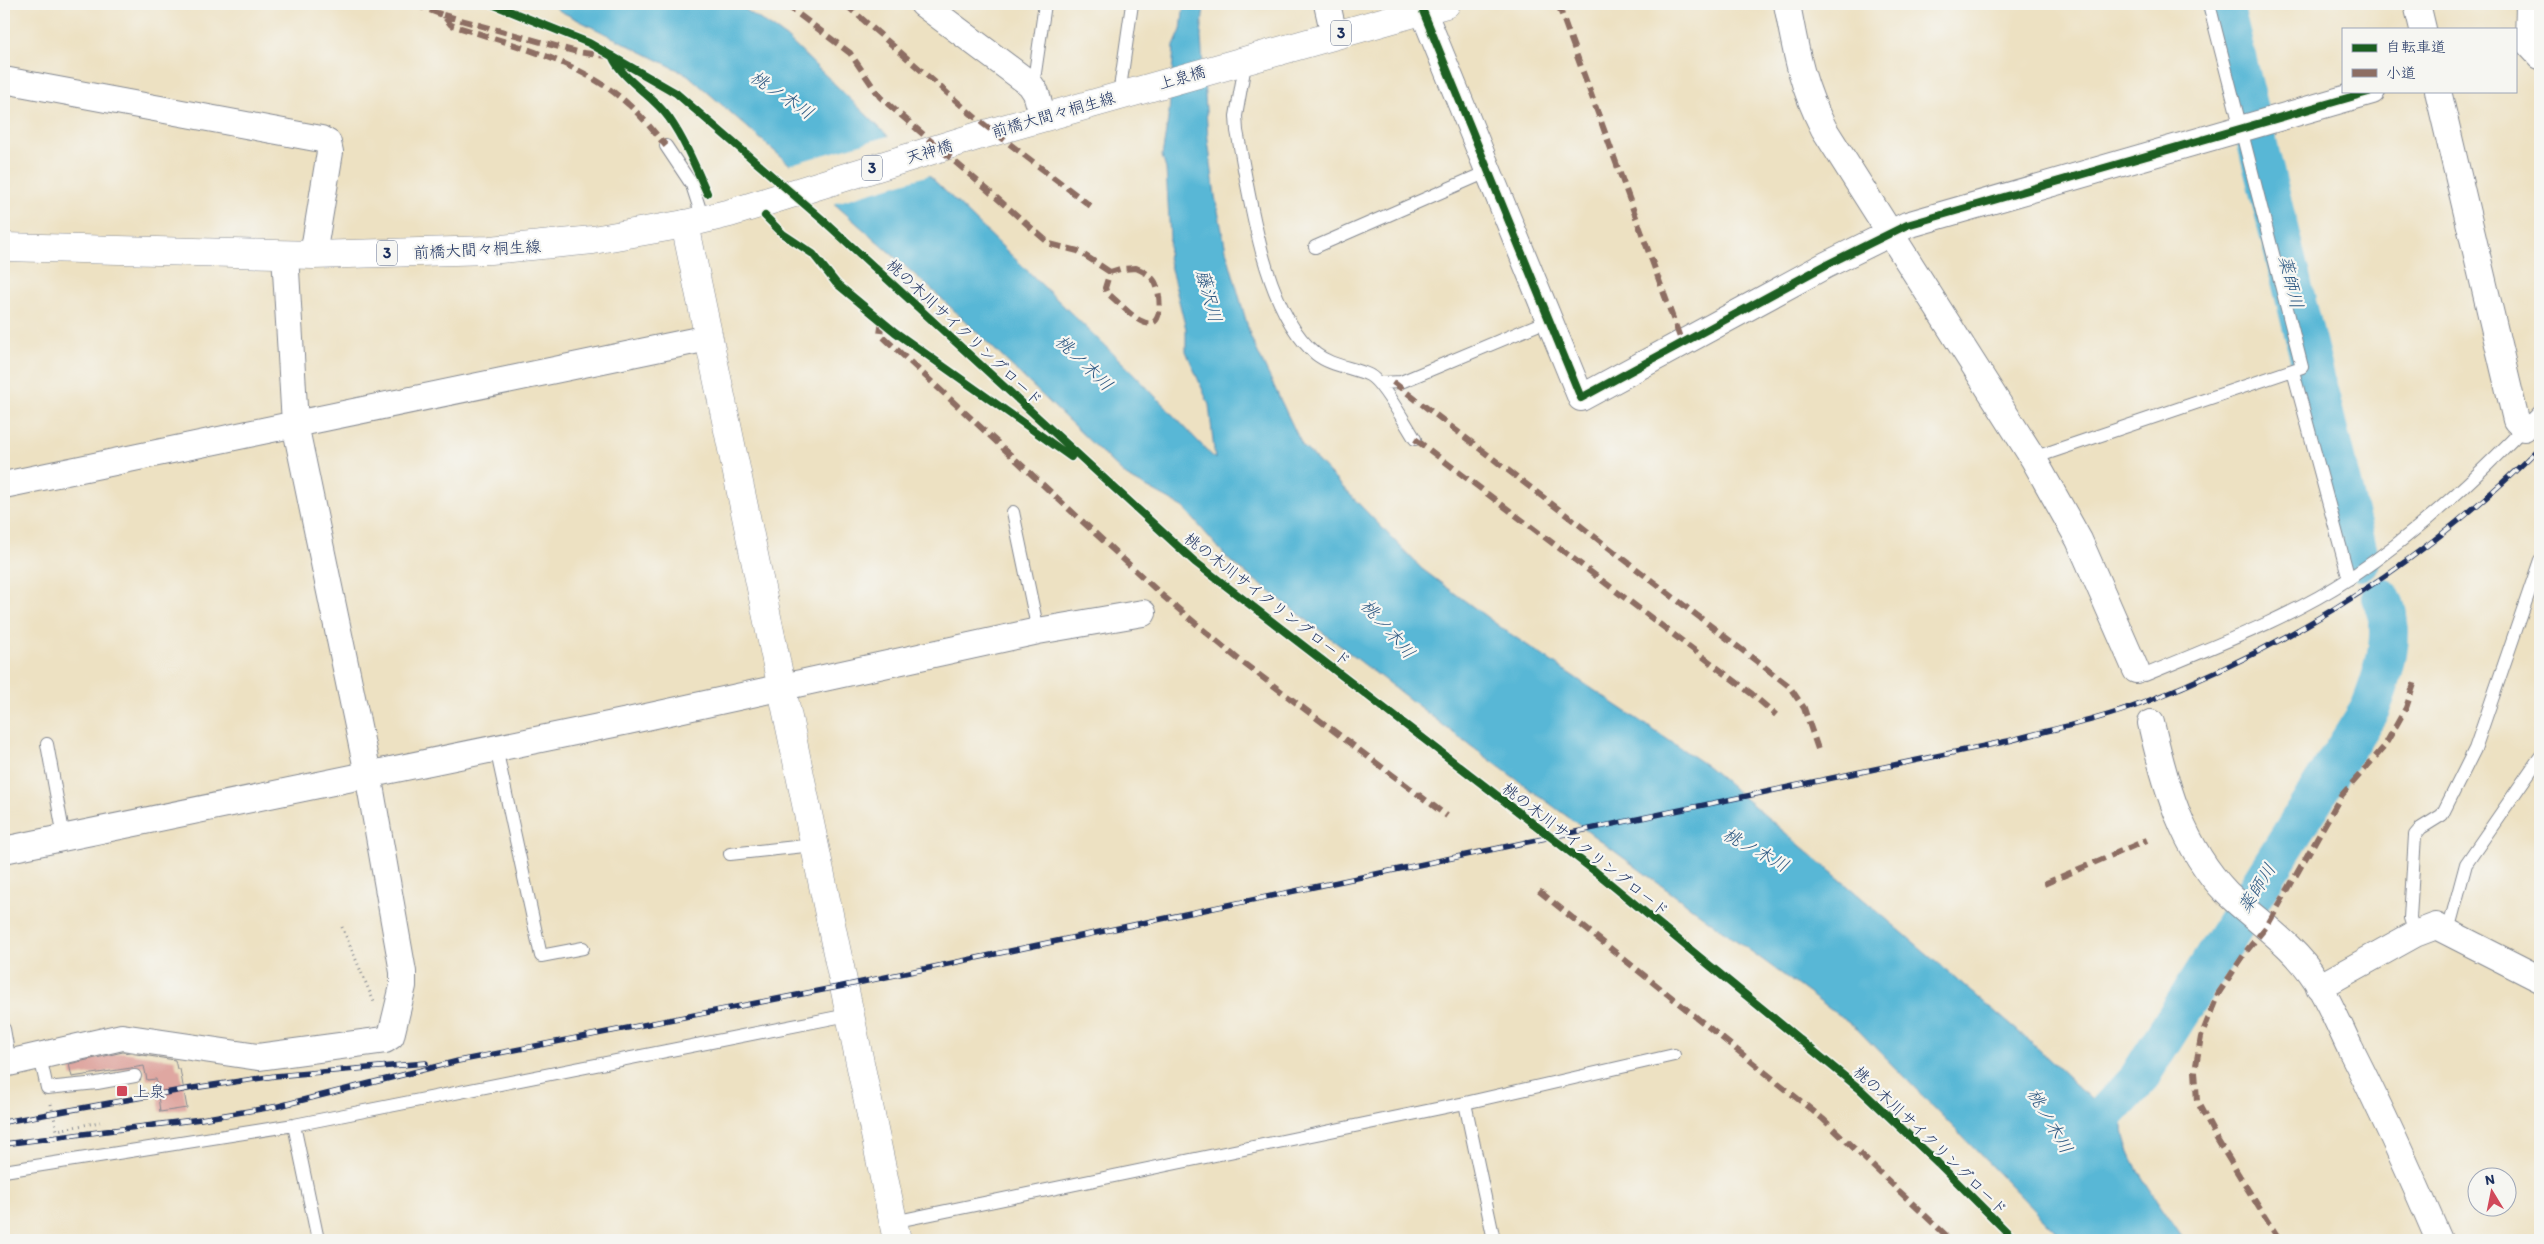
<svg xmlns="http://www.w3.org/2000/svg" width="2544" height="1244" font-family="Itim,'Klee One',sans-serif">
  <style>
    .water { fill: #58b7d6; stroke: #3a739a }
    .pier { fill: #ede1c2 }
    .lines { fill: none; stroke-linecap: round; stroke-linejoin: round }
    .river { stroke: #58b7d6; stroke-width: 40 }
    .building { fill: #dfa7a1 }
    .lane-casing { stroke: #848890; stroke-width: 14 }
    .street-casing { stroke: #848890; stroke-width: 28 }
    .secondary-casing { stroke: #848890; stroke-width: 29 }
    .primary-casing { stroke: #848890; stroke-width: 29 }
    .path { stroke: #848890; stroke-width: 3; stroke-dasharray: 1 4; stroke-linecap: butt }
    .lane { stroke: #fff; stroke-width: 12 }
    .street { stroke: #fff; stroke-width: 26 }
    .secondary { stroke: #fff; stroke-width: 28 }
    .primary { stroke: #fff; stroke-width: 28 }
    .rail-casing { stroke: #1b2f5e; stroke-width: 5.5 }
    .rail { stroke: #f6f6f2; stroke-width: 4; stroke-dasharray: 11; stroke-linecap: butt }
    .quiet { stroke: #8d6e63; stroke-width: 6; stroke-dasharray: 12 6; stroke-linecap: butt }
    .cycleway-casing { stroke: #f6f6f2; stroke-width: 11 }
    .cycleway { stroke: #1b5e20; stroke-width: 8 }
    .poi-dot { fill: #d1495b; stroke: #f6f6f2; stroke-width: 2 }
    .labels { text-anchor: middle; stroke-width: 4.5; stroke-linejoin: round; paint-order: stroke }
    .shield { fill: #f6f6f2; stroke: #5d6b8a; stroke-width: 1 }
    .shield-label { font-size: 15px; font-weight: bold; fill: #1b2f5e }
    .street-label { font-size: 16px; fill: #1b2f5e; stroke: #f6f6f2 }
    .poi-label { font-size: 16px; fill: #1b2f5e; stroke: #f6f6f2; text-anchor: start }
    .water-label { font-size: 18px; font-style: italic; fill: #2d5882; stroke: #f6f6f2 }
  </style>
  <rect width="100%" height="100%" fill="#f6f6f2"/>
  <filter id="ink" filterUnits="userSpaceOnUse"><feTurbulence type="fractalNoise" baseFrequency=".02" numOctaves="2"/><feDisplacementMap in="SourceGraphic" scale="10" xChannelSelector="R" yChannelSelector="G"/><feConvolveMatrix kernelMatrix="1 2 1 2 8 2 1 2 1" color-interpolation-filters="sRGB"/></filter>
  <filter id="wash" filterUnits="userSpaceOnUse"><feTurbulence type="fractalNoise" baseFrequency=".0096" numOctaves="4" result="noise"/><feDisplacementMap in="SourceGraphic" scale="20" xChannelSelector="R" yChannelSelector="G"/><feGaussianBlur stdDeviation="1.12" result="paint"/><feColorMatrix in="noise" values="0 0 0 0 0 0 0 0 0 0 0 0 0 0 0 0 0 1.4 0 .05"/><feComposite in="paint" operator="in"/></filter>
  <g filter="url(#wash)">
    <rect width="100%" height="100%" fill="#ede1c2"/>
    <path class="water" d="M552,4h185l49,33 348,337 81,85 -6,-54 -23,-54v-22l-18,-72 2,-19 -4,-69 -4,-13 7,-43 5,-67 7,-16 3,-26h20l-3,33 7,102 7,57 11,54 25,88 51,107 120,124 81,60 204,137 326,278 63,60 28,-8 4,10c-1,5 -5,13 -5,19 -1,33 43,87 61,115h-123l-5,-8 -199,-203 -401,-294 -226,-174 -47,-54 -57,-31 -188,-181 -250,-220 -130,-65z"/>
    <path class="pier" d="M892,135l41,39 -101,30 -44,-39z"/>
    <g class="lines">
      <path class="river" d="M2223,4l137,557
        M2086,1135l52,-56 232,-370c13,-32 29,-80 11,-111"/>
    </g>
    <g id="blocks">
      <path class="building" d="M123,1052l52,8 2,9h3l7,39 -27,4 -4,-33 -9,1 -3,-14 -72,11 -3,-13z"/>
    </g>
  </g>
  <g filter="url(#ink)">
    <use href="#blocks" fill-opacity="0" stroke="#848890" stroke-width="1"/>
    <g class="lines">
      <g class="lane-casing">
        <path id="lane" d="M1246,59l-10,57 1,15c13,65 26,180 79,223 15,12 36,13 53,21 13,6 37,50 46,64
          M1030,84l5,-11 10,-69
          M1119,95l13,-91
          M666,146l26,39 11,34
          M1315,247l174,-76
          M2293,371l56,208
          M1380,383l21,-1 148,-62
          M2033,458l269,-91 -93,-363
          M1013,512l25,119
          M2136,670l9,5c67,-28 145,-57 205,-97 70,-47 133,-106 190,-167
          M47,744l17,93
          M496,748l45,208 42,-8
          M730,854l84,-9
          M2448,931l18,-67 74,-107
          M2415,934l-5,-16 5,-83 6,-7 21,-13 33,-66 65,-189
          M4,1029l6,34
          M42,1055l-1,6 6,27 50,-5 38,-7
          M1465,1103l29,137
          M294,1125l24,115
          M4,1171l290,-46 554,-110
          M893,1222l572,-119 209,-48"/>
      </g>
      <g class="street-casing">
        <path id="street" d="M923,4l107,80 6,9 7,24
          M1327,4l7,31
          M1787,4c9,48 14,80 37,125l209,329 46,82 57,130
          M2417,4l6,25
          M2529,4l-1,39 12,13
          M1423,11l158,387 245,-133 81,-40 465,-134
          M4,80l317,59 7,4 2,9 -17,103
          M2438,91l78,329 8,8
          M4,485l704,-147
          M2151,723c14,61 31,124 76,170 30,29 66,51 89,87 13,21 23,45 34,68 32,63 61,127 89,192
          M4,850l624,-129 410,-90 105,-18
          M2319,987l96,-53 21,-8 104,53
          M4,1064l118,-27 136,20 127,-17 6,-4 12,-50v-14l-35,-198 -73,-350 -10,-170"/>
      </g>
      <g class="secondary-casing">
        <path id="secondary" d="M685,224l212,1016"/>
      </g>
      <g class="primary-casing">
        <path id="primary" d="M4,247l309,8 177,-5 103,-10 92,-16 45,-11 248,-77 468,-132"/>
      </g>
      <path class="path" d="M342,927l32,75
        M51,1104l6,26 43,-8"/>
      <use href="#lane" class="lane"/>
      <use href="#street" class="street"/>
      <use href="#secondary" class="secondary"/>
      <use href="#primary" class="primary"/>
      <g class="rail-casing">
        <path id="rail" d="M4,1122l189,-34 82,-12 151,-13
          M4,1144l197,-25 78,-13 179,-45 385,-75 1165,-245c44,-12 92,-21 135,-38 149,-58 284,-143 397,-256"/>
      </g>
      <use href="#rail" class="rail"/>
      <path class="quiet" d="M413,4l30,11 8,10c60,19 130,36 177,79 14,12 26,28 38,42
        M785,4l65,49 30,44 170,147 28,7 32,21
        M845,4l132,115 115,88
        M1558,4l124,339
        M443,15l134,37 31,4
        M1136,268c7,3 15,7 19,14 6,11 10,52 -14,39 -12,-6 -23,-20 -34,-28l-2,-5 5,-16 10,-3z
        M882,321l-2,13 283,262 75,63 209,157
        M1393,382l396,304 15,22 14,41
        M1415,439l337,255 24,21
        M2044,884l103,-44
        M1539,891l284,228 128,121
        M2279,1240l-61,-99 -21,-40 -2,-30 6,-34 17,-43 30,-45 19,-23 74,-130 43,-49 22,-39 10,-30"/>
      <g class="cycleway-casing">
        <path id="cycleway" d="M492,4l97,39 87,50 148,128 371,341 401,310 265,218 77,73 77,77
          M1423,11l158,387 245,-133 81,-40 465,-134
          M612,56c11,25 41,39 57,62 16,23 27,50 38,75
          M765,216l18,18 30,20 23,29 59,49 176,125"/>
      </g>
      <use href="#cycleway" class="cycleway"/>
    </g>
  </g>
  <rect class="poi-dot" x="116" y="1085" width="12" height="12" rx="2.5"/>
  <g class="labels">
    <g class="shield">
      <rect x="1331" y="20.5" width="20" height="25" rx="4"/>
      <rect x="862" y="155.5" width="20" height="25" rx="4"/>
      <rect x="377" y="240.5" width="20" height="25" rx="4"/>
    </g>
    <g class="shield-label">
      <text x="1341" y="38">3</text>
      <text x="872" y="173">3</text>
      <text x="387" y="258">3</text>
    </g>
    <g class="street-label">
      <text transform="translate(1182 77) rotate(-16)" y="6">上泉橋</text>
      <text transform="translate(1053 114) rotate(-16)" y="6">前橋大間々桐生線</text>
      <text transform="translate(929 151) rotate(-17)" y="6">天神橋</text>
      <text transform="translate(477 249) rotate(-3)" y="6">前橋大間々桐生線</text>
      <text transform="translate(965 332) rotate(43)" y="6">桃の木川サイクリングロード</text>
      <text transform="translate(1268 599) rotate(38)" y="6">桃の木川サイクリングロード</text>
      <text transform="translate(1586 849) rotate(38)" y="6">桃の木川サイクリングロード</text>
      <text transform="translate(1931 1140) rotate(44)" y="6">桃の木川サイクリングロード</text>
    </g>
    <g class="poi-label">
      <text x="133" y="1097">上泉</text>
    </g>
    <g class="water-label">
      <text transform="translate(782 95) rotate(34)" y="6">桃ノ木川</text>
      <text transform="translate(2291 282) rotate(76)" y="6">薬師川</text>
      <text transform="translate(1209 296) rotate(75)" y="6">藤沢川</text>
      <text transform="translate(1084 363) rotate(44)" y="6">桃ノ木川</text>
      <text transform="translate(1388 629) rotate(49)" y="6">桃ノ木川</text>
      <text transform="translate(1756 850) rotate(29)" y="6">桃ノ木川</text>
      <text transform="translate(2257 888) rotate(-58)" y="6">薬師川</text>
      <text transform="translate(2050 1121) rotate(60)" y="6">桃ノ木川</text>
    </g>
  </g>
  <rect width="2544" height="1244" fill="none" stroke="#f6f6f2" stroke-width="20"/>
  <rect x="2342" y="28" width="175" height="65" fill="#f6f6f2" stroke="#9ea6b7"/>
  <rect x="2352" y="44" width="25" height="8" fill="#1b5e20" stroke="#9ea6b7"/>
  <text x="2386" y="52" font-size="15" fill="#1b2f5e">自転車道</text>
  <rect x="2352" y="69" width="25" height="8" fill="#8d6e63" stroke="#9ea6b7"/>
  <text x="2386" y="78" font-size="15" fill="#1b2f5e">小道</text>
  <g transform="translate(2492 1192) rotate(350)"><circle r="24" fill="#f6f6f2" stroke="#9ea6b7"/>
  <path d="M0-4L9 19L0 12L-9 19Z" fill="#d1495b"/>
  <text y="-8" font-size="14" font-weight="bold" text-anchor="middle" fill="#1b2f5e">N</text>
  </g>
</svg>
